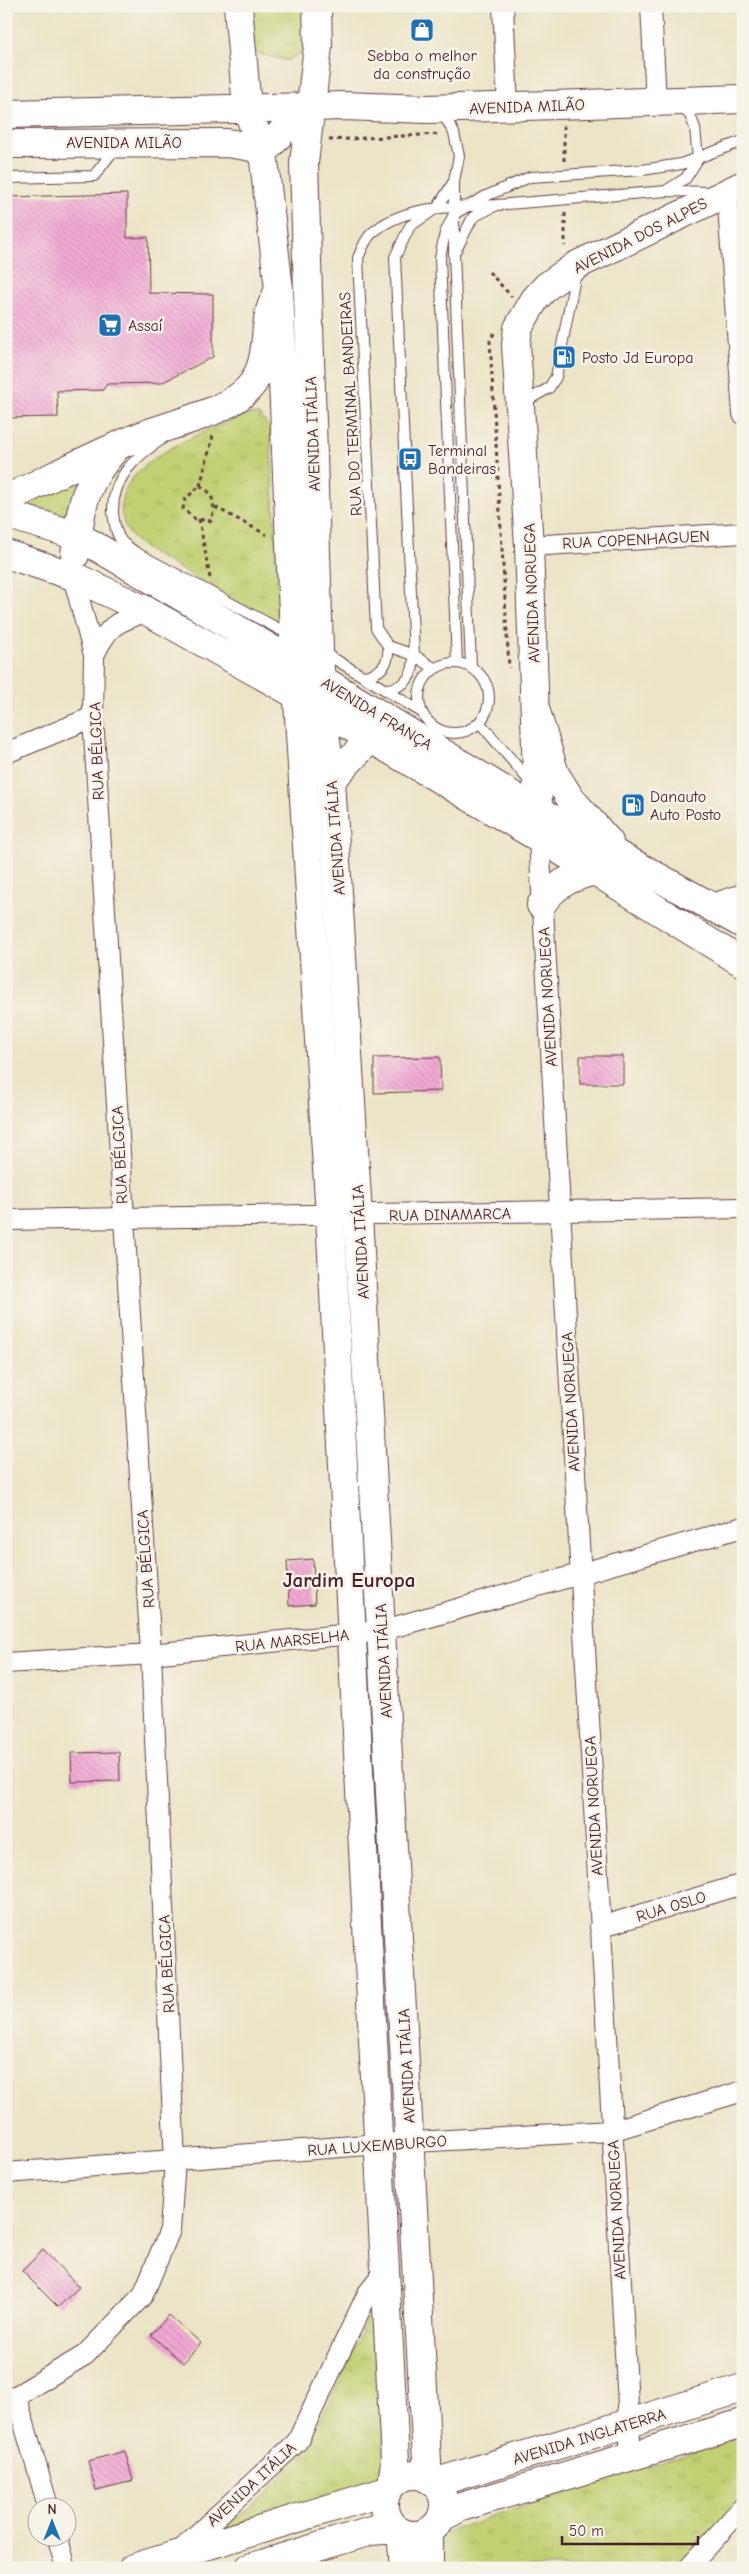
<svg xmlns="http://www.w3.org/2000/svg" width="749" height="2574" font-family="'Comic Neue',sans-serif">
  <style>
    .park { fill: url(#park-tufts); stroke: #86784e }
    .building { fill: url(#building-back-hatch) }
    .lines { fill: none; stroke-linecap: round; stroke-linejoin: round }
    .service-casing { stroke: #623d42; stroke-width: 12 }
    .minor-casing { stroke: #623d42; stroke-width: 22 }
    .secondary-casing { stroke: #623d42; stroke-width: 30 }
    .primary-casing { stroke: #623d42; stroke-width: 30 }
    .path { stroke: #623d42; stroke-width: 3; stroke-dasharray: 4 4; stroke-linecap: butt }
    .service { stroke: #fff; stroke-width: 10 }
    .minor { stroke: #fff; stroke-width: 20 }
    .secondary { stroke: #fff; stroke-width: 28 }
    .primary { stroke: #fff; stroke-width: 28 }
    .labels { text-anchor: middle; stroke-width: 5; stroke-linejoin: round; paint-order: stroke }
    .poi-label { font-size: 16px; fill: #4a1f2b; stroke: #f7f3e8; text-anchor: start }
    .street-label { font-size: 16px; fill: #4a1f2b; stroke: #f7f3e8 }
    .district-label { font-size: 21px; font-weight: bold; fill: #4a1f2b; stroke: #f7f3e8 }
  </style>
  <defs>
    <pattern id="park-tufts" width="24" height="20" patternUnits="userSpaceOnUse" patternTransform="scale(1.25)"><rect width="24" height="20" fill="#c1d072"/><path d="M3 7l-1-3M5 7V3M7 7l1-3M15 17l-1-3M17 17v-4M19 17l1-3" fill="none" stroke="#a7b263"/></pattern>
    <pattern id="building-back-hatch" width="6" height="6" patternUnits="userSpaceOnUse" patternTransform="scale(1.25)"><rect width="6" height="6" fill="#f1a9d4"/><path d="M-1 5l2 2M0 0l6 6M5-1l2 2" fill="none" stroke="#d091b6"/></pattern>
  </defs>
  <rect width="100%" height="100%" fill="#f7f3e8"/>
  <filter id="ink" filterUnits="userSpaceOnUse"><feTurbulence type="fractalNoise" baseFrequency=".02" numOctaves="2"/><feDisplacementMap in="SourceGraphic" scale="10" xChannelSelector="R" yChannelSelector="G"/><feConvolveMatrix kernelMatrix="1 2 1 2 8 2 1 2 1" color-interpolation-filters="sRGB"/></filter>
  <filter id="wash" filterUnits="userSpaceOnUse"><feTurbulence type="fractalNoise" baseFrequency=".0096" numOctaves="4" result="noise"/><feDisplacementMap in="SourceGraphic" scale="20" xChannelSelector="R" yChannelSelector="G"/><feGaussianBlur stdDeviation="1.12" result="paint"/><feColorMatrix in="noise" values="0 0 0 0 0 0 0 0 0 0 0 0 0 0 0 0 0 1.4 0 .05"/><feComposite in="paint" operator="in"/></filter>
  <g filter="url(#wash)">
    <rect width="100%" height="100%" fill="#ebe4c6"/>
    <path class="park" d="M251,6h56l3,41 -23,14 -34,-9z
      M249,414l10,1 11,12 10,196 -4,1c-31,-18 -63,-37 -95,-55 -15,-9 -33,-16 -45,-28 -10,-9 -15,-21 -15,-34 1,-48 90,-78 128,-93z
      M92,466l-13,16 -14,32 -20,-5 -37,-4z
      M379,2303l7,164 -6,13 -169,57c17,-14 38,-27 54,-43 52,-52 80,-123 107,-189z
      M743,2435v70l-67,63h-235l-2,-34z"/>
    <g id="blocks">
      <path class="building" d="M127,194v44l21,-1 1,56 64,1v63l-52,26 -54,1 -4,6 -46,1 1,26 -52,1v-221z
        M580,1056h43v28h-43z
        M440,1057l1,34 -67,2v-35z
        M313,1559l2,45 -26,2 -2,-45z
        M119,1752l1,29 -48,1 -1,-29z
        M43,2250l36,37 -21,20 -36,-36z
        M169,2315l32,28 -18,20 -32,-28z
        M125,2451l8,30 -37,9 -8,-29z"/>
    </g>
  </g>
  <g filter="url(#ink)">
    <use href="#blocks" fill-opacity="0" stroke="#623d42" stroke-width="1"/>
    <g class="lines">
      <g class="service-casing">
        <path id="service" d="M6,178l88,-2 22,-29
          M454,181v72l17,414
          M667,190l19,-12 12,-19 -3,-31 -5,-13 -12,-10
          M456,250l17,-33 24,-12 170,-14 43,1
          M521,404l28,-16 7,-11 20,-105
          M161,440c-27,17 -49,39 -48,73 1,8 3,20 7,26 3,5 10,9 15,13l157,84
          M323,652l97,59
          M419 698a35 35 0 1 1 70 0a35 35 0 1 1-70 0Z
          M457,663l-17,-405 5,-25 9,-19 32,-18 44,-19 112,-7 39,-6 62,-23
          M434,668l-20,-13 -19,-398 15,-31 28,-19 16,-26 5,-25 -5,-23 -9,-16 -7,-3
          M363,676c18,-2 27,-12 25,-30
          M387,689c20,-2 27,-14 27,-34l-26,-9 -12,-18 -18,-370c3,-7 7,-18 13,-24 32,-30 84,-27 126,-29
          M480,723l52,61"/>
      </g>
      <g class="minor-casing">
        <path id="minor" d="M503,6l5,100
          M651,6l5,96
          M727,192l16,222
          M529,546l214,-13
          M94,655c15,-31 21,-32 53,-44
          M6,753l87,-36
          M539,839l92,1619
          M6,1220l737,-12
          M6,1663l145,-9 230,-23 362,-104
          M600,1927l143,-43
          M6,2173l373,-29 232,-13 132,-40
          M16,2396l32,110
          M6,2397l10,-1 69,-41 58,-60 27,-65 5,-69 -24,-507 -58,-937 1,-62 -21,-79
          M57,2536l9,32
          M177,2553l120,-111 71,-149 17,-21
          M688,2568l55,-61"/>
      </g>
      <g class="secondary-casing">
        <path id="secondary" d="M238,6l9,102 16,45 16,136 15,348 36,579 65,1245 -3,24
          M317,6l1,40 -14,117 15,487 3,60 9,70 27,435 70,1264
          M6,114l306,-7
          M6,144l221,-1 25,4 11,6
          M263,153l26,-29 23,-17 31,-1 84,3 316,-10
          M539,832l-10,-286 -13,-201 2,-17 17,-29 12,-13 30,-21 166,-80
          M384 2505a30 30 0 1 1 60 0a30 30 0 1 1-60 0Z
          M434,2483l309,-95
          M442,2517l19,-10 282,-84
          M401,2533l3,35
          M133,2568l254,-77
          M249,2568l122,-37 24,-2
          M429,2568v-36"/>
      </g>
      <g class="primary-casing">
        <path id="primary" d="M6,499c45,-21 89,-45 135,-63 31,-13 92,-24 112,-53 15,-23 11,-44 16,-69 2,-9 7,-17 10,-25
          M6,514l72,22 217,127 243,148 205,113
          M6,554l67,22 74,35 150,84 298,176 148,92
          M75,555c6,-46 7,-69 39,-105
          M535,708l20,66 15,24 39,44
          M331,780l39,-41
          M541,905c14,-21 30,-28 54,-34
          M713,908l30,-10"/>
      </g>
      <path class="path" d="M562,127h2v34
        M329,140l111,-6
        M565,213v33
        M489,272l23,25
        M494,333l-4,8 19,327
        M200,486c15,6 15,21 11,35l-16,-2 -12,-10 2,-10z
        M200,486l13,-50
        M215,507l52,28
        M199,519l11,59"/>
      <use href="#service" class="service"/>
      <use href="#minor" class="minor"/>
      <use href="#secondary" class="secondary"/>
      <use href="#primary" class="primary"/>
    </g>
  </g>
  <defs>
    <g id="shop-square" transform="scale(1.25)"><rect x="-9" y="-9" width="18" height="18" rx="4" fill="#1f6fb2" stroke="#f7f3e8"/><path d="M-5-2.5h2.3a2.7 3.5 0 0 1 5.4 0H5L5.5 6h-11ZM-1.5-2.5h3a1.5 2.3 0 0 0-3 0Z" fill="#fff"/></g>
    <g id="supermarket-square" transform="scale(1.25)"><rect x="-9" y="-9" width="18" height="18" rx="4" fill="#1f6fb2" stroke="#f7f3e8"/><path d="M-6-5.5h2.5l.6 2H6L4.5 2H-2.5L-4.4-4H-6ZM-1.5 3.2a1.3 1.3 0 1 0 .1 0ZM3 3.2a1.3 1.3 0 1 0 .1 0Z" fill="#fff"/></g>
    <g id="fuel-square" transform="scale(1.25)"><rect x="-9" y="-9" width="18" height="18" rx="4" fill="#1f6fb2" stroke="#f7f3e8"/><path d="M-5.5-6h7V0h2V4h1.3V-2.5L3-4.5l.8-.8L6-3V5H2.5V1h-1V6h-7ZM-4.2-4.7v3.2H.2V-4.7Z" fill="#fff"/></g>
    <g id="bus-square" transform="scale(1.25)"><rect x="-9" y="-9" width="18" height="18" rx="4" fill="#1f6fb2" stroke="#f7f3e8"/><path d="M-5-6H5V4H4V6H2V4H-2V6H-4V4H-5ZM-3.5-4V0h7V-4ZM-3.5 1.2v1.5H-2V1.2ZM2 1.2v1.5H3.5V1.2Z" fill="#fff"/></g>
  </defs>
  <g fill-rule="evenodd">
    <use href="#shop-square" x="422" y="30"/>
    <use href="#supermarket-square" x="110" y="325"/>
    <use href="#fuel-square" x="564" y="357"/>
    <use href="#bus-square" x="410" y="459"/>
    <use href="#fuel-square" x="633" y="805"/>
  </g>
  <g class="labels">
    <g class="poi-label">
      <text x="422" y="61" text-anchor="middle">Sebba o melhor<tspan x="422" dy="18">da construção</tspan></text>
      <text x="128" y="331">Assaí</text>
      <text x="582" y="363">Posto Jd Europa</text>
      <text x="428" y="456">Terminal<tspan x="428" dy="18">Bandeiras</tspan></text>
      <text x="650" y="802">Danauto<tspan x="650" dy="18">Auto Posto</tspan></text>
    </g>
    <g class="street-label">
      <text transform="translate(527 106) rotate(-2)" y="6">AVENIDA MILÃO</text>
      <text x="124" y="148">AVENIDA MILÃO</text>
      <text transform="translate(640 235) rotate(-27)" y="6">AVENIDA DOS ALPES</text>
      <text transform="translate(350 404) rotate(-93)" y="6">RUA DO TERMINAL BANDEIRAS</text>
      <text transform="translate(312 434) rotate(-92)" y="6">AVENIDA ITÁLIA</text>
      <text transform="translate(636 539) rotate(-3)" y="6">RUA COPENHAGUEN</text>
      <text transform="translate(531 593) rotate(-92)" y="6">AVENIDA NORUEGA</text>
      <text transform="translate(377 713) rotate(31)" y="6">AVENIDA FRANÇA</text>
      <text transform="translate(96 751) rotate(-92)" y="6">RUA BÉLGICA</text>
      <text transform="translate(335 838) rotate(-94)" y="6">AVENIDA ITÁLIA</text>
      <text transform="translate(547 997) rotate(-93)" y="6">AVENIDA NORUEGA</text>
      <text transform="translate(119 1155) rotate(-93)" y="6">RUA BÉLGICA</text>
      <text transform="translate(450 1214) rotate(-1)" y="6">RUA DINAMARCA</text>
      <text transform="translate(360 1242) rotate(-93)" y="6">AVENIDA ITÁLIA</text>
      <text transform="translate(570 1402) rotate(-93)" y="6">AVENIDA NORUEGA</text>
      <text transform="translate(145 1559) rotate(-94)" y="6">RUA BÉLGICA</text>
      <text transform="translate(292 1640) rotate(-6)" y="6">RUA MARSELHA</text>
      <text transform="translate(383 1661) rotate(-93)" y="6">AVENIDA ITÁLIA</text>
      <text transform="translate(593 1806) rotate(-93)" y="6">AVENIDA NORUEGA</text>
      <text transform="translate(671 1906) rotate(-17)" y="6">RUA OSLO</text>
      <text transform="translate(166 1964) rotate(-93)" y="6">RUA BÉLGICA</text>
      <text transform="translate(406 2066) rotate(-93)" y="6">AVENIDA ITÁLIA</text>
      <text transform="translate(377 2145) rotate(-4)" y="6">RUA LUXEMBURGO</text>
      <text transform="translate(616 2210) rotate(-93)" y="6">AVENIDA NORUEGA</text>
      <text transform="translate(589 2436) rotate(-17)" y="6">AVENIDA INGLATERRA</text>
      <text transform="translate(251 2484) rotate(-43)" y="6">AVENIDA ITÁLIA</text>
    </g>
    <g class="district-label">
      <text x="349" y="1587">Jardim Europa</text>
    </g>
  </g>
  <rect width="749" height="2574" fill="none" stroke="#f7f3e8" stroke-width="25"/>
  <g transform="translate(52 2522)"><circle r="24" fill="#f7f3e8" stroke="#b29e9c"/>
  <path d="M0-4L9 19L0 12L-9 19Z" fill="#1f6fb2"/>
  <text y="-8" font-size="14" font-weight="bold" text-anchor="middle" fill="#4a1f2b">N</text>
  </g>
  <path d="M562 2536v8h136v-8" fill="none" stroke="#4a1f2b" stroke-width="2.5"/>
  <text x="569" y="2536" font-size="15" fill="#4a1f2b" stroke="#f7f3e8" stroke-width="4" paint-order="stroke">50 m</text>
</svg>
